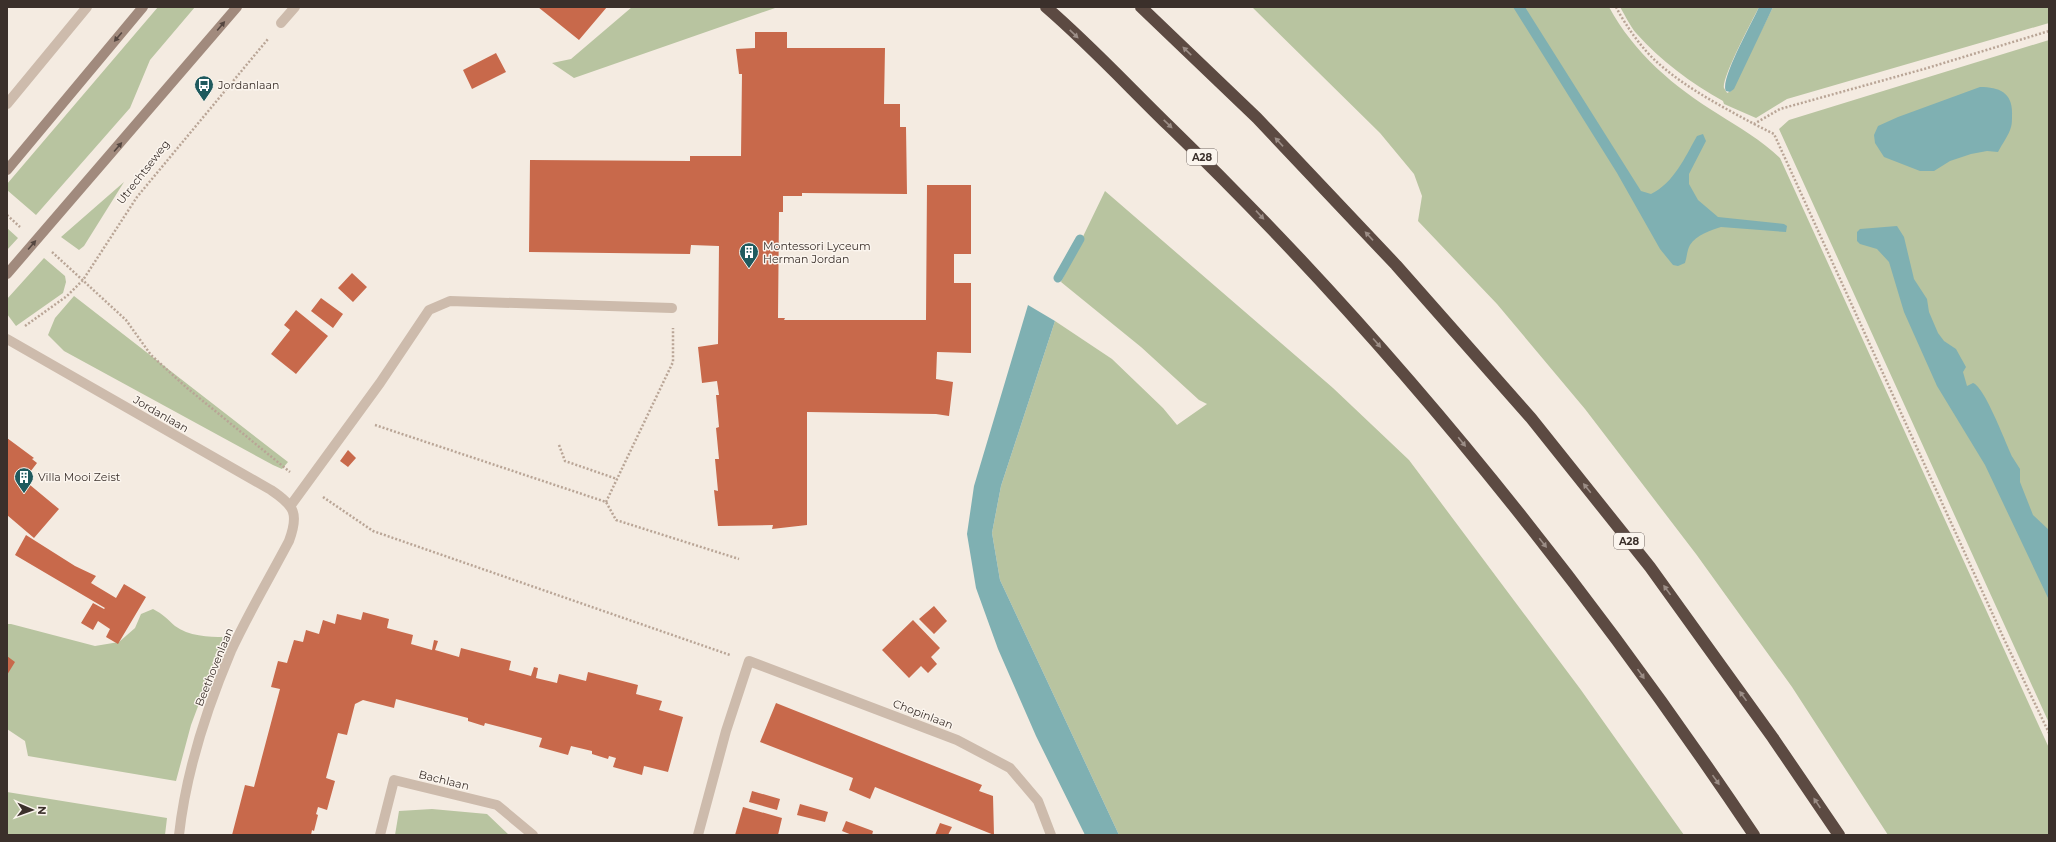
<svg xmlns="http://www.w3.org/2000/svg" width="2056" height="842" font-family="Montserrat,sans-serif">
  <style>
    .green { fill: #b8c4a0 }
    .water { fill: #7fb0b2 }
    .lines { fill: none; stroke-linecap: round; stroke-linejoin: round }
    .stream { stroke: #7fb0b2; stroke-width: 9 }
    .building { fill: #c8694b }
    .path { stroke: #b9a596; stroke-width: 2.5; stroke-dasharray: 2 2; stroke-linecap: butt }
    .lane { stroke: #cdbbac; stroke-width: 10 }
    .street { stroke: #cdbbac; stroke-width: 10 }
    .secondary { stroke: #a18a7d; stroke-width: 10 }
    .highway { stroke: #5c4a42; stroke-width: 12 }
    .oneway { fill: #544640 }
    .oneway2 { fill: #9c8e87 }
    .labels { text-anchor: middle; stroke-width: 3; stroke-linejoin: round; paint-order: stroke }
    .shield { fill: #fbf5ee; stroke: #756b66; stroke-width: 1 }
    .shield-label { font-size: 10px; font-weight: bold; fill: #3b302b }
    .poi-label { font-size: 11px; fill: #3b302b; stroke: #fbf5ee; text-anchor: start }
    .street-label { font-size: 11px; fill: #3b302b; stroke: #fbf5ee }
  </style>
  <rect width="100%" height="100%" fill="#f4ebe1"/>
  <path class="green" d="M158,7h37l-45,53 -20,48 -94,107 -29,-25v-6z
    M632,7h146l-204,71 -22,-15 19,-4z
    M1252,7h357c25,46 65,80 109,107 22,14 43,26 62,44l269,590v87h-161l-96,-148 -96,-133 -111,-145 -88,-105 -79,-83 4,-25 -8,-22 -34,-41z
    M1620,7h139c-6,12 -38,72 -35,81 1,2 3,4 3,5l4,-2 42,-84h276v16l-262,76 -31,19 -32,-14 -1,-3c-31,-17 -63,-41 -87,-68 -6,-7 -11,-18 -16,-26z
    M2049,40v683l-270,-594 10,-9z
    M124,182l-40,64 -5,4 -18,-13z
    M1105,191l228,197 76,72 172,230 103,145h-565l-119,-255 -8,-47 9,-47 54,-165 57,38 51,49 14,17 30,-21 -8,-4 -58,-53 -80,-65z
    M7,228l11,10 -11,12z
    M44,258l21,18 1,6 -3,11 -47,33 -9,-12v-15z
    M74,296l214,166 -6,7 -9,-4 -209,-114 -16,-16 7,-17z
    M153,609c10,5 14,10 22,17 13,10 34,11 49,11l-33,88 -15,56 -148,-25 -3,-15 -18,-12v-105h4l84,22 24,-4 16,-14 6,-14z
    M7,792l160,26 -2,17h-158z
    M432,809l55,5 22,21h-114l4,-24z"/>
  <path class="water" d="M1513,7h12l116,184 10,3c23,-11 34,-37 46,-58l6,-2 3,7 -17,33v10l9,16 20,17 66,7 3,2 -1,6 -65,-5c-10,3 -25,8 -31,18 -3,5 -3,12 -5,18l-7,3 -5,-1 -13,-16 -43,-76z
    M1759,7h14l-39,82 -4,3 -4,-1c-7,-10 27,-70 33,-84z
    M1980,87c20,0 33,6 32,28 0,4 0,9 -1,12 -2,8 -9,17 -13,25l-11,-1 -16,3 -21,7 -16,10h-14l-36,-14 -9,-14 -1,-8 4,-9 20,-9z
    M1897,226l7,11 10,42 13,20 2,13 9,21 6,8 12,8 10,18 -3,5 4,14 6,-3c12,4 33,61 40,75l7,11v13l13,33 16,15v70l-64,-135 -48,-79 -33,-74 -15,-50 -12,-13 -17,-5 -3,-3v-9l3,-3z
    M1028,305l27,16 -54,165 -9,47 8,47 119,255h-34l-49,-99 -38,-87 -22,-61 -9,-54 7,-48z"/>
  <g class="lines">
    <path class="stream" d="M1058,278l22,-39"/>
  </g>
  <path class="building" d="M538,7h69l-28,33z
    M755,32h32v16h98l-1,56h16v23h6l1,67 -105,-1v3h-19v16h-4l-1,106h7l-1,2h142l1,-135h44v69h-17v29h17v70l-34,-1 -1,27 17,3 -4,34 -13,-2 -129,-2v113l-35,4 1,-4 -55,1 -4,-36 4,1 -3,-32h4l-3,-31 3,-1 -3,-32h3l-2,-14 -15,2 -4,-36 20,-3 1,-98 -28,-1 -1,9 -161,-2 1,-92 160,1v-5h51l1,-82h-3l-3,-25 19,-1z
    M496,53l10,19 -34,17 -9,-19z
    M352,273l15,14 -14,15 -15,-14z
    M321,298l22,16 -10,14 -22,-17z
    M296,310l32,26 -32,38 -25,-20 19,-24 -6,-5z
    M7,438l27,20 -2,1 5,4 -13,17 35,29 -25,29 -27,-23z
    M348,450l8,8 -8,9 -8,-6z
    M26,535l49,31 21,10 -5,7 25,15 8,-14 22,13 -28,47 -12,-7 4,-8 -12,-8 -5,9 -12,-7 12,-20 11,6 1,-1 -90,-53z
    M934,606l13,15 -13,13 -15,-15z
    M363,612l26,7 -2,9 26,7 -2,9 21,6 2,-10 4,1 -3,9 24,7 2,-9 50,13 -2,9 22,6 3,-9 4,1 -2,10 21,5 2,-9 27,7 2,-9 50,13 -2,9 26,7 -3,9 24,7 -15,55 -24,-6 -2,9 -29,-8 3,-9 -7,-2 -1,3 -16,-5v-3l-21,-5 -3,9 -29,-8 3,-9 -57,-15 -1,3 -16,-5v-3l-72,-19 -2,9 -31,-8 -8,4 -8,31 -9,-2 -12,45 9,3 -8,29 -9,-3 -2,7 2,1 -4,16 -2,-1 -1,5h-79l13,-50 9,2 26,-98 -9,-2 7,-26 9,2 7,-23 9,2 3,-12 13,4 4,-14 12,4 2,-10 24,6z
    M913,620l27,28 -9,9 6,7 -9,9 -7,-7 -12,12 -27,-28z
    M7,656l8,6 -8,13z
    M776,703l206,82 -3,6 14,5 1,39 -119,-48 -5,12 -21,-9 4,-12 -93,-36z
    M752,791l28,8 -3,11 -28,-8z
    M800,804l28,8 -3,10 -28,-7z
    M743,807l39,11 -4,17h-43z
    M846,821l27,10 -1,4h-20l-10,-4z
    M940,823l12,4 -4,8h-13z"/>
  <g class="lines">
    <path class="path" d="M1616,7c10,19 26,42 42,56 28,25 63,43 96,61l26,-15 144,-40 125,-38
      M1754,124l20,10 230,505 45,94
      M7,215l13,12
      M52,252l74,68 25,35 36,33 103,84
      M25,326l42,-30 16,-16 54,-83 131,-158
      M375,425l231,77 10,18 123,39
      M559,445l6,16 52,18
      M323,497l50,34 357,124
      M606,502l67,-140v-34"/>
    <path class="lane" d="M291,505l89,-122 49,-73 21,-9 222,7
      M380,835l14,-55 103,25 36,30"/>
    <path class="street" d="M281,23l14,-16
      M7,104l80,-97
      M7,339l264,151c24,16 28,24 18,51 -19,36 -41,73 -58,110 -25,59 -45,121 -52,184
      M698,835l28,-104 23,-70 208,79 53,28 28,33 13,34"/>
    <path class="secondary" d="M7,170l136,-163
      M7,274l230,-267"/>
    <path class="highway" d="M1046,7c43,37 82,79 122,118 222,214 415,455 586,710
      M1141,7l116,111 139,147 135,153 119,149 123,171 66,97"/>
  </g>
  <defs><path id="oneway-solid" d="M-6-.8H1V-3.2L6.5 0L1 3.2V.8H-6Z"/></defs>
  <g class="oneway">
    <use href="#oneway-solid" transform="translate(221 26) rotate(-50)"/>
    <use href="#oneway-solid" transform="translate(118 37) rotate(130)"/>
    <use href="#oneway-solid" transform="translate(118 147) rotate(-49)"/>
    <use href="#oneway-solid" transform="translate(32 245) rotate(-49)"/>
  </g>
  <g class="oneway2">
    <use href="#oneway-solid" transform="translate(1074 34) rotate(44)"/>
    <use href="#oneway-solid" transform="translate(1187 51) rotate(-136)"/>
    <use href="#oneway-solid" transform="translate(1168 124) rotate(44)"/>
    <use href="#oneway-solid" transform="translate(1279 142) rotate(-133)"/>
    <use href="#oneway-solid" transform="translate(1260 215) rotate(47)"/>
    <use href="#oneway-solid" transform="translate(1369 236) rotate(-133)"/>
    <use href="#oneway-solid" transform="translate(1377 343) rotate(49)"/>
    <use href="#oneway-solid" transform="translate(1462 442) rotate(51)"/>
    <use href="#oneway-solid" transform="translate(1587 488) rotate(-129)"/>
    <use href="#oneway-solid" transform="translate(1543 543) rotate(52)"/>
    <use href="#oneway-solid" transform="translate(1667 590) rotate(-126)"/>
    <use href="#oneway-solid" transform="translate(1641 674) rotate(55)"/>
    <use href="#oneway-solid" transform="translate(1743 696) rotate(-126)"/>
    <use href="#oneway-solid" transform="translate(1716 780) rotate(55)"/>
    <use href="#oneway-solid" transform="translate(1817 803) rotate(-124)"/>
  </g>
  <defs>
    <g id="bus-pin" transform="scale(1)"><path d="M0 17L-7.5 6A9.5 9.5 0 1 1 7.5 6Z" fill="#1f5a5e" stroke="#fbf5ee"/><path d="M-5-6H5V4H4V6H2V4H-2V6H-4V4H-5ZM-3.5-4V0h7V-4ZM-3.5 1.2v1.5H-2V1.2ZM2 1.2v1.5H3.5V1.2Z" fill="#fff"/></g>
    <g id="building-pin" transform="scale(1)"><path d="M0 17L-7.5 6A9.5 9.5 0 1 1 7.5 6Z" fill="#1f5a5e" stroke="#fbf5ee"/><path d="M-4-6H4V6H1V3H-1V6H-4ZM-2.5-4.3h1.7v1.8h-1.7ZM.8-4.3h1.7v1.8H.8ZM-2.5-1h1.7V.8h-1.7ZM.8-1h1.7V.8H.8Z" fill="#fff"/></g>
  </defs>
  <g fill-rule="evenodd">
    <use href="#bus-pin" x="204" y="85"/>
    <use href="#building-pin" x="749" y="252"/>
    <use href="#building-pin" x="24" y="477"/>
  </g>
  <g class="labels">
    <g class="shield">
      <rect x="1187" y="149" width="30" height="16" rx="3"/>
      <rect x="1614" y="533" width="30" height="16" rx="3"/>
    </g>
    <g class="shield-label">
      <text x="1202" y="161">A28</text>
      <text x="1629" y="545">A28</text>
    </g>
    <g class="poi-label">
      <text x="218" y="89">Jordanlaan</text>
      <text x="763" y="250">Montessori Lyceum<tspan x="763" dy="13">Herman Jordan</tspan></text>
      <text x="38" y="481">Villa Mooi Zeist</text>
    </g>
    <g class="street-label">
      <text transform="translate(143 172) rotate(-52)" y="4">Utrechtseweg</text>
      <text transform="translate(161 414) rotate(30)" y="4">Jordanlaan</text>
      <text transform="translate(214 667) rotate(-68)" y="4">Beethovenlaan</text>
      <text transform="translate(923 714) rotate(21)" y="4">Chopinlaan</text>
      <text transform="translate(444 780) rotate(14)" y="4">Bachlaan</text>
    </g>
  </g>
  <rect width="2056" height="842" fill="none" stroke="#3b302b" stroke-width="16"/>
  <g transform="translate(32 810) rotate(92)" stroke="#fbf5ee" stroke-width="3" paint-order="stroke">
  <path d="M0-3L7 15L0 10L-7 15Z" fill="#3b302b"/>
  <text y="-6" font-size="11" font-weight="bold" text-anchor="middle" fill="#3b302b">N</text>
  </g>
</svg>
